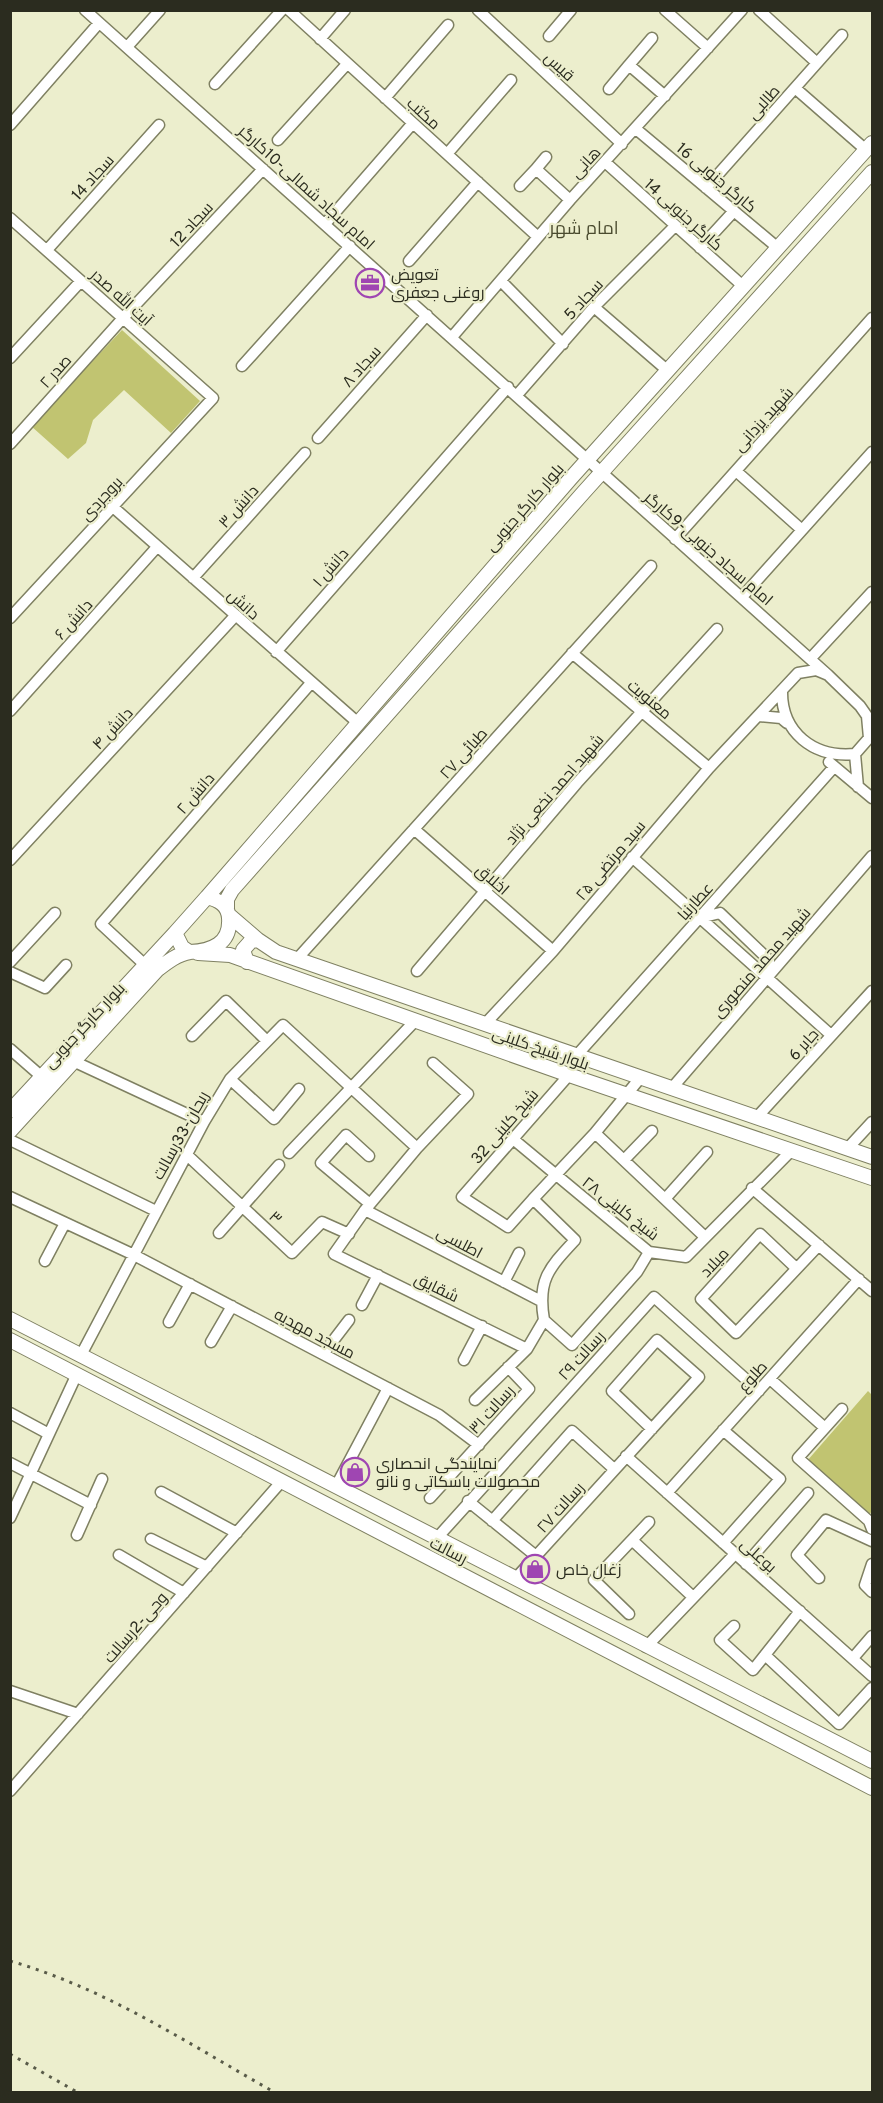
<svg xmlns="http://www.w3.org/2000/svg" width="883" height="2103" font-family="Overpass,Cairo,sans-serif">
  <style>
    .green { fill: #c1c471 }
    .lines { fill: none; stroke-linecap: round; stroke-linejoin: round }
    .minor-casing { stroke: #7f8062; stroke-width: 13 }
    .major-casing { stroke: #7f8062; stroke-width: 16 }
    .minor { stroke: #fff; stroke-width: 10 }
    .major { stroke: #fff; stroke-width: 14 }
    .rail { stroke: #595b49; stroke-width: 3; stroke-dasharray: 3 6; stroke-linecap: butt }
    .labels { text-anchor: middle; stroke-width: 4.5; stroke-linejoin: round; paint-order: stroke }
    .street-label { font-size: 16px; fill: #2b2c1f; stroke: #eceecd }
    .poi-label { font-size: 16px; fill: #2b2c1f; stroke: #eceecd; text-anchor: start }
    .neighbourhood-label { font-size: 18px; fill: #4a4b2f; stroke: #eceecd }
  </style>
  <rect width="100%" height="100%" fill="#eceecd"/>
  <path class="green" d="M122,330l78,71 -29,32 -47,-43 -31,30 -7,23 -18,16 -37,-33z
    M868,1391l4,4v116l-3,4 -62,-54z"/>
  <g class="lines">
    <g class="minor-casing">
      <path id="minor" d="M85,10l743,665
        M289,10l249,227
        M478,10l144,134
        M665,10l43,38
        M759,10l58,53
        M549,36l22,-26
        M320,39l25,-29
        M127,47l33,-37
        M629,65l23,-27
        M215,84l67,-74
        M795,88l71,62
        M609,89l20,-24 36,31
        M385,98l63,-73
        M10,125l89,-102
        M636,129l142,119
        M278,140l69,-76
        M447,154l64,-74
        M546,157l-10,12 34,31
        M605,162l139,125
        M520,186l16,-17
        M706,188l136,-153
        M10,218l203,180 -203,220
        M325,224l88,-101
        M700,248l34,-37
        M47,250l112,-125
        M409,261l69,-79
        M501,281l62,63
        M594,307l74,64
        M452,337l118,-137 172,-190
        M10,358l71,-77
        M242,366l108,-120
        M517,395l77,-88 81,-81
        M318,438l109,-123
        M10,444l113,-126 140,-149
        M736,471l66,59
        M113,507l244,215
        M675,539l197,-221
        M193,578l112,-125
        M742,597l130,-145
        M276,652l232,-265
        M572,653l137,115
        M811,658l61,-66
        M10,711l147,-164
        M758,716l23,2 6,5
        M855,754l3,33
        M829,762l43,36
        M414,829l139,122
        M632,857l199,178
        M10,860l225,-244
        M700,918l20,-5 49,47 -1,18
        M297,959l354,-393
        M10,962l45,-49
        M144,964l-43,-40 210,-241
        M417,971l160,-188 140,-154
        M10,972l35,16 21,-23
        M485,1024l68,-73 156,-183 89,-95 18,-3 12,5 32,31 7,10 2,22 -14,16c-41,4 -74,-21 -73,-64
        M192,1036l34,-35 41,40
        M10,1049l32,28
        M577,1055l257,-288
        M73,1061l131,61
        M230,1079l44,40 25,-30
        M672,1088l200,-232
        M757,1117l115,-126
        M595,1133l110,104
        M513,1139l136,113 37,5 106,-107
        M10,1140l146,71
        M417,1148l-52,62 -31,44 193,95
        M848,1148l24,-26
        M289,1153l126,-132
        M186,1154l106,99 30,-31 27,12
        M369,1156l-23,-21 -25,28 49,41
        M624,1160l28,-29
        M752,1188l120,103
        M10,1197l122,57 307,161 40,30
        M533,1199l-25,28 -46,-30 107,-122
        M665,1199l42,-47
        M365,1210l176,91
        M219,1233l60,-68
        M45,1261l20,-38
        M796,1268l-36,-34 -59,65 35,34 83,-88
        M504,1282l15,-29
        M362,1305l16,-30
        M544,1320l28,25 65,-73 12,-20
        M169,1322l21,-38
        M211,1342l21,-36
        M323,1354l26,-34
        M81,1355l123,-233 26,-43 53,-54 134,123 51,-54 -35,-31
        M464,1360l18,-34
        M770,1379l55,49
        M475,1400l52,-51 17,-29c-7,-40 5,-52 31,-80l-42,-41 62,-66 46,-56
        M842,1409l-44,49 71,63 3,8
        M10,1413l39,21
        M626,1456l246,220
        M10,1463l81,42
        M336,1486l52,-98
        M161,1492l76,41
        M667,1493l192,-214
        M430,1498l99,-109 -21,-22
        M468,1501l68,55
        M10,1518l66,-142
        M492,1521l80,-90 42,38
        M77,1535l25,-56
        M437,1538l217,-241 105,94
        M151,1539l56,28
        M632,1540l61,57
        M723,1543l57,-64 -57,-49
        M119,1555l65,38
        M746,1564l62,-71
        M872,1564l-7,21 7,7
        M516,1578c61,-67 122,-134 183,-201l-42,-37 -45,51 40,38
        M819,1578l-22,-23 29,-35 46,21
        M629,1614l-35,-34 55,-58
        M734,1626l-14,14 33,30 47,-59
        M646,1647l89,-93
        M765,1655l74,69 33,-36
        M853,1658l19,-22
        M10,1691l68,23
        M10,1791l271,-309"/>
    </g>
    <g class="major-casing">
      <path id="major" d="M207,897l364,-419 301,-335
        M227,908v-9l5,-9 351,-397 289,-321
        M229,915l29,25 18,12 596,205
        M198,953l32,2 339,120 303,103
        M247,962l-4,-12 8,-9 7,-1
        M10,1111l165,-178
        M10,1131l147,-161c9,-7 20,-16 33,-18 21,-1 41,-8 39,-34 -1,-13 -10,-18 -22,-21l-32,36 7,14 7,5
        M10,1319l862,442
        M10,1340l862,448"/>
    </g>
    <use href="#minor" class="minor"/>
    <use href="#major" class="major"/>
    <path class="rail" d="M10,1961c95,27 179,83 264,131
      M10,2054l67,38"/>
  </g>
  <defs>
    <g id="office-ring" transform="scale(1.5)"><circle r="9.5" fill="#eceecd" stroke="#9f46b2" stroke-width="1.5"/><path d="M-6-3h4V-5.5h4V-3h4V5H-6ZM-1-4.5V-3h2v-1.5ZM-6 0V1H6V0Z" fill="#9f46b2"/></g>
    <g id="shop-ring" transform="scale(1.5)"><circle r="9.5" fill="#eceecd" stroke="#9f46b2" stroke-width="1.5"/><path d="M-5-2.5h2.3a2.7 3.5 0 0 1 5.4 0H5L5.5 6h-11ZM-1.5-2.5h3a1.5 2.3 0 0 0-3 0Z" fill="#9f46b2"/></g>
  </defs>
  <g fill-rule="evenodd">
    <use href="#office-ring" x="370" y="283"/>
    <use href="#shop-ring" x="355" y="1472"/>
    <use href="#shop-ring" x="535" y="1569"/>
  </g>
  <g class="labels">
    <g class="street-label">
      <text transform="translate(560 66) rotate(43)" y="6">قیس</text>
      <text transform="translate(763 102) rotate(-48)" y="6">طالبی</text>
      <text transform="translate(424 113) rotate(42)" y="6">مکتب</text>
      <text transform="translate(585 162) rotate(-47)" y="6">هانی</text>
      <text transform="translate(92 177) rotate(-48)" y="6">سجاد 14</text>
      <text transform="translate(717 177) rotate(40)" y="6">کارگر جنوبی 16</text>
      <text transform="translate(307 187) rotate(42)" y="6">امام سجاد شمالی-10کارگر</text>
      <text transform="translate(684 214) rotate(42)" y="6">کارگر جنوبی 14</text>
      <text transform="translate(191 224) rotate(-47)" y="6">سجاد 12</text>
      <text transform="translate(122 297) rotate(42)" y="6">آیت الله صدر</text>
      <text transform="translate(583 299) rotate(-47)" y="6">سجاد 5</text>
      <text transform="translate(361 366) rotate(-48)" y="6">سجاد ۸</text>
      <text transform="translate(55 371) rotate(-48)" y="6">صدر ۲</text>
      <text transform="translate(763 419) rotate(-48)" y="6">شهید یزدانی</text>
      <text transform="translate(101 498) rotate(-47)" y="6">بروجردی</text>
      <text transform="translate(238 506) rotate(-48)" y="6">دانش ۳</text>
      <text transform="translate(524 507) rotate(-49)" y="6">بلوار کارگر جنوبی</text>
      <text transform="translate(709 548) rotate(41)" y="6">امام سجاد جنوبی-9کارگر</text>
      <text transform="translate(330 567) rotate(-49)" y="6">دانش ۱</text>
      <text transform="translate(244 604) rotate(42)" y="6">دانش</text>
      <text transform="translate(73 619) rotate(-48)" y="6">دانش ۶</text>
      <text transform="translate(650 699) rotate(40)" y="6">معنویت</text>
      <text transform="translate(112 728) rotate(-47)" y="6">دانش ۴</text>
      <text transform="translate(463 753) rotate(-48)" y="6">طبائی ۲۷</text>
      <text transform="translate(554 789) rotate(-49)" y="6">شهید احمد نخعی نژاد</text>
      <text transform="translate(195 793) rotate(-49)" y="6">دانش ۲</text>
      <text transform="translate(610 860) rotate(-50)" y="6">۲۵ سید مرتضی</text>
      <text transform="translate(493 879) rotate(41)" y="6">اخلاق</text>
      <text transform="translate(695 901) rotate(-48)" y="6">عطارنیا</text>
      <text transform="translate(761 962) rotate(-49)" y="6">شهید محمد منصوری</text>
      <text transform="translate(84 1025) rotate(-47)" y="6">بلوار کارگر جنوبی</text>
      <text transform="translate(803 1044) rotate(-48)" y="6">جابر 6</text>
      <text transform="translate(541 1048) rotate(19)" y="6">بلوار شیخ کلینی</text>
      <text transform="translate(504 1126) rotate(-49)" y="6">شیخ کلینی 32</text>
      <text transform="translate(180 1135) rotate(-61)" y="6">ریحان-33رسالت</text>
      <text transform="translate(621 1208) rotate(38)" y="6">شیخ کلینی ۲۸</text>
      <text transform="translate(276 1217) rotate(43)" y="6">۳</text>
      <text transform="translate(460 1242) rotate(28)" y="6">اطلسی</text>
      <text transform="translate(714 1262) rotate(-47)" y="6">میلاد</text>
      <text transform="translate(437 1287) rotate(26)" y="6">شقایق</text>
      <text transform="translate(315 1333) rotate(28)" y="6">مسجد مهدیه</text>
      <text transform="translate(581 1355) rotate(-48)" y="6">رسالت ۲۹</text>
      <text transform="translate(752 1376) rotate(-48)" y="6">طلوع</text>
      <text transform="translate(491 1409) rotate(-48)" y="6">رسالت ۳۱</text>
      <text transform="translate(560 1507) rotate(-48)" y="6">رسالت ۲۷</text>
      <text transform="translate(449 1550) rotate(27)" y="6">رسالت</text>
      <text transform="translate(759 1555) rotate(42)" y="6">بوعلی</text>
      <text transform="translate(135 1627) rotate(-49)" y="6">وحی-2رسالت</text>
    </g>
    <g class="poi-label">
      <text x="391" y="280">تعویض<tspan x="391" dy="18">روغنی جعفری</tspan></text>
      <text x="376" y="1469">نمایندگی انحصاری<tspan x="376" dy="18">محصولات باسکاتی و نانو</tspan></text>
      <text x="556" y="1575">زغال خاص</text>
    </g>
    <g class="neighbourhood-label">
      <text x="584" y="234">امام شهر</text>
    </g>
  </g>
  <rect width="883" height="2103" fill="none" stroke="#2b2c1f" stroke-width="24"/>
</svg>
